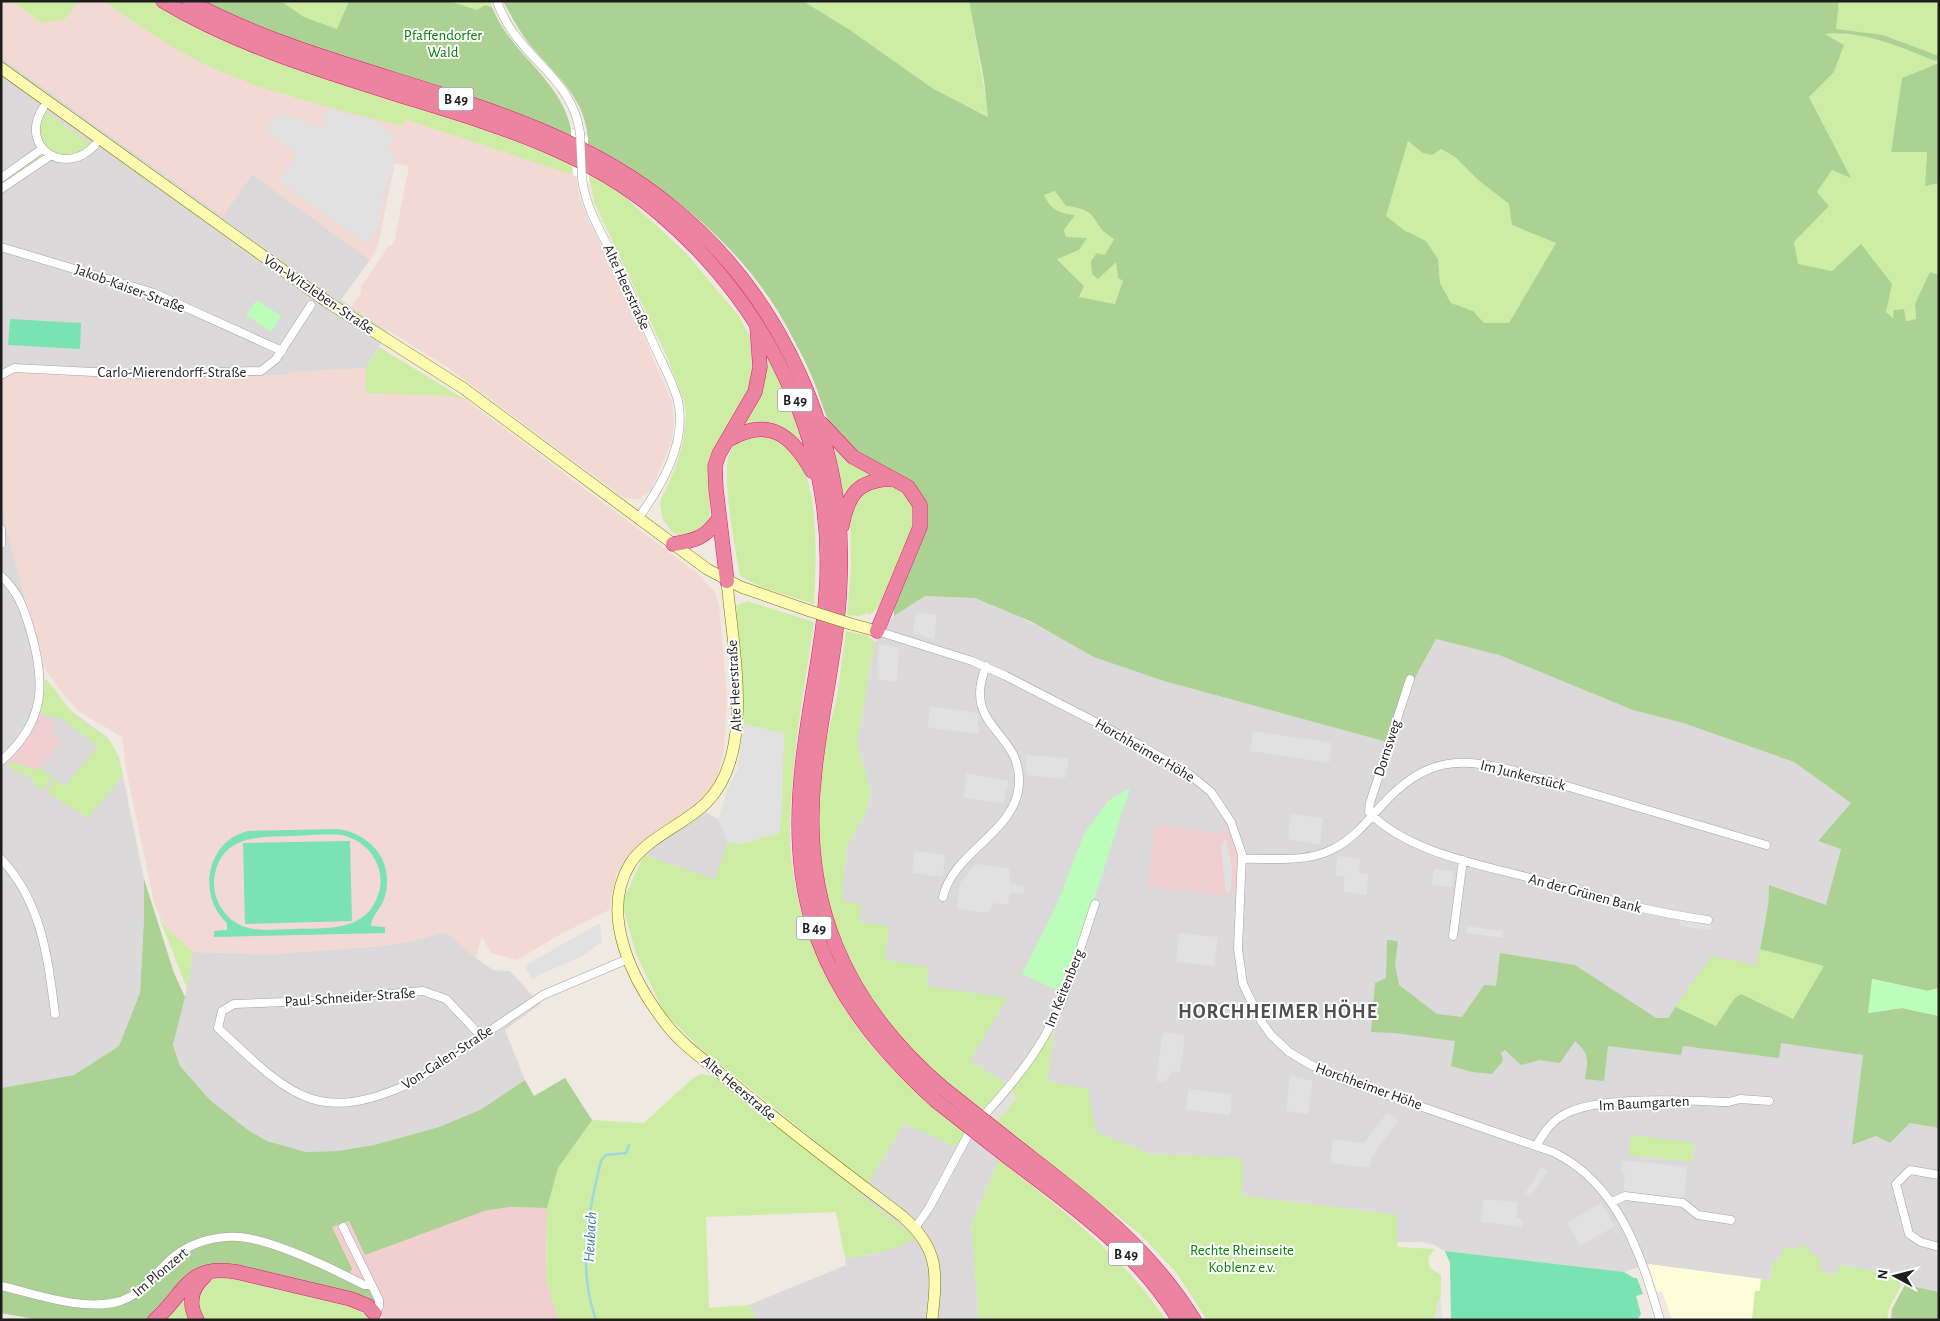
<svg xmlns="http://www.w3.org/2000/svg" width="1940" height="1321" font-family="'Alegreya Sans',sans-serif">
  <style>
    .residential { fill: #dbd9da; fill-rule: evenodd }
    .commercial { fill: #f1cfd1 }
    .education { fill: #fffcda }
    .military { fill: #f2d9d3 }
    .grass { fill: #ceeda4 }
    .forest { fill: #abd193; fill-rule: evenodd }
    .park { fill: #bcfdbb }
    .pitch { fill: #7ae3b1; fill-rule: evenodd }
    .parking { fill: #e1e1e1 }
    .pier { fill: #fff }
    .lines { fill: none; stroke-linecap: round; stroke-linejoin: round }
    .stream { stroke: #9fd7df; stroke-width: 2.5 }
    .street-casing { stroke: #a4a4a4; stroke-width: 9 }
    .secondary-casing { stroke: #757700; stroke-width: 12 }
    .highway-casing { stroke: #e21971; stroke-width: 15 }
    .street { stroke: #fff; stroke-width: 8 }
    .secondary { stroke: #fdfab1; stroke-width: 11 }
    .highway { stroke: #ec84a1; stroke-width: 14 }
    .street-bridge-casing { stroke: #a4a4a4; stroke-width: 9; stroke-linecap: butt }
    .secondary-bridge-casing { stroke: #757700; stroke-width: 12; stroke-linecap: butt }
    .highway-bridge-casing { stroke: #e21971; stroke-width: 15; stroke-linecap: butt }
    .street-bridge { stroke: #fff; stroke-width: 8 }
    .secondary-bridge { stroke: #fdfab1; stroke-width: 11 }
    .highway-bridge { stroke: #ec84a1; stroke-width: 14 }
    .labels { text-anchor: middle; stroke-width: 4; stroke-linejoin: round; paint-order: stroke }
    .shield { fill: #fff; stroke: #616161; stroke-width: 1 }
    .shield-label { font-size: 14px; font-weight: bold; fill: #1d1d1d }
    .park-label { font-size: 15px; fill: #068005; stroke: #fff }
    .street-label { font-size: 15px; fill: #1d1d1d; stroke: #fff }
    .water-label { font-size: 16px; font-style: italic; fill: #3f79a1; stroke: #fff }
    .district-label { font-size: 20px; font-weight: bold; letter-spacing: 1px; fill: #505050; stroke: #fff }
  </style>
  <rect width="100%" height="100%" fill="#efe9e1"/>
  <path class="residential" d="M1,57l222,159 29,-42 118,86 -29,40 47,31 -22,37 -73,4 -6,3 -56,2h-225l-5,6z
    M1,478l5,47 37,141 1,13 3,1 23,30 37,27 12,20 25,122v40l-4,74 -21,53 -45,29 -73,13z
    M925,596l50,2 35,14 62,32 92,37 223,61 30,-68 19,-35 63,16 134,55 50,13 111,39 57,41 -33,38 23,7 -15,58 -57,-21 -1,21 -8,42 112,31 -19,166 23,-9 14,7 20,-20 29,5v164l-32,-7 -5,-10 -63,-10 -2,10 -18,-4 1,-12 -19,-15 -2,5 -16,4 -5,8h-5l-3,19 -122,-16 -24,8 -179,-21 -11,-6 -12,-3h-26l1,-27 -154,-19 -2,-38 -91,-4 -55,-22 -8,-43 -40,-8 7,-48 -5,-2 -35,56 -44,-26 -43,-75 1,-19 -43,-6 -25,-39 -18,-21 4,-53 20,-36 5,-20 -14,-49 18,-102h2l3,-9 14,-16zM1631,1136l63,7 -2,19 -63,-7z
    M704,811l14,8 10,23 -12,38 -72,-25z
    M446,932l30,26 17,12 17,1 30,33 -35,26 20,50 -45,30 -41,17 -65,18 -36,6 -32,1 -39,-11 -19,-11 -38,-30 -30,-34 -7,-21 12,-48 8,-45 79,2 110,-8z
    M904,1123l51,23 10,-14 34,28 -28,65 8,95h-222l-8,-15 97,-40 -1,-7 26,-3 44,-18 -54,-41z"/>
  <path class="commercial" d="M40,714l16,10 -5,7 11,10 -25,29 -28,-9 17,-21z
    M1155,825l66,8 8,-6 9,32 -1,34 -18,2 -71,-9z
    M510,1207l37,1 -1,73 13,39h-174l-40,-42 -14,-51 18,-6 111,-2 24,-8z"/>
  <path class="education" d="M1648,1264l113,15 -1,13 -5,-1 -3,29h-80l-10,-29 -5,1z"/>
  <path class="military" d="M1,1h10l31,22 23,-4 14,-18h25l27,20 64,37 27,14 62,23 118,31 1,-7 173,57 3,20 9,23 43,87 41,97 2,22 -3,18 -20,47 -12,9 -15,-1 -177,-131 -96,-60 10,-14v-6l27,-40 6,-4 15,-77 -14,-3 -17,83 -8,14 -118,-86 -29,43 -222,-160z
    M366,368v25l85,3 14,3 232,174 17,18 5,14 8,89 -3,56 -6,24 -8,19 -9,9 -71,51 -14,22 -7,35 -50,25 -42,25 -26,-7 -9,-17 -6,22 -30,-26 -36,10 -28,4 -110,8 -79,-2 -27,-25 -11,-21 -29,-137 -4,-32 -44,-26 -19,-22 -16,-23 -34,-126 -7,-31 -1,-126 9,-9 9,-3 92,7 120,-1 56,-2 5,-3z"/>
  <path class="grass" d="M11,1h68l-14,18 -23,4z
    M104,1h51l26,16 311,112 81,34v12l-169,-56 -2,7c-60,-16 -122,-29 -180,-54 -42,-18 -81,-44 -118,-71z
    M281,1h68l-12,28 -33,-12z
    M449,1h42l1,6 -7,-1 -8,4z
    M803,1h166l20,116 -57,-29 -82,-58z
    M1839,1h100v55l-56,-21 -48,-6z
    M1824,33l34,2 20,4 61,22v2l-37,15 -11,73 36,1 -2,34 14,-3v92l-9,-2 -15,38 1,8c-12,3 -20,1 -30,-7l-25,-67 -29,26 -35,-7 -3,-22 35,-36 -12,-14 15,-22 18,7 -41,-80 25,-25 10,-27z
    M46,112l44,32c-18,28 -66,2 -44,-32z
    M1408,141l32,8 15,8 22,22 32,25 3,21 44,18 -47,80h-25l-11,-12 -22,-8 -11,-20 -2,-24 -12,-18 -22,-11 -19,-14z
    M40,154l2,3 -41,29v-5z
    M588,172l32,20 66,61 53,63 14,27 1,41 -45,83 1,50 -3,8 -9,9 -18,2 -9,-5 -9,-13 -2,-16 17,-38 6,-23 3,-27 -2,-13 -16,-42 -74,-157z
    M1055,191l11,15c37,4 22,18 48,33l-9,16 11,7 2,16 5,3 -7,23 -37,-7 5,-11 -27,-28 22,-8 -13,-13 -2,-7 11,-15c-16,-2 -25,-5 -31,-20z
    M379,347l87,53 -15,-4 -85,-3v-25z
    M770,358l33,80 -7,2 -56,-11 24,-68z
    M768,435c14,6 27,16 34,30 17,34 14,101 12,139l-53,-17 -21,-11c-4,-26 -21,-105 -9,-126 8,-14 23,-14 37,-15z
    M834,446l36,29 -26,23z
    M888,484c43,14 24,46 11,77 -6,15 -11,32 -20,46l-10,9v-3l-11,3 -11,-1 4,-50 -1,-45 1,-9 12,-20z
    M747,601l67,21c-10,68 -23,138 -24,207 -1,82 38,171 93,230 25,27 54,50 82,73l-10,15 -51,-24 -36,61 -169,-137 -34,-33 -29,-60 -14,-51 22,-48 71,24 13,-37 11,2 40,-11 5,-99 -40,-10 -8,-118z
    M846,631l22,5 7,5 -18,102 14,49 -5,20 -20,36 -4,53 19,3 -1,18 29,4 -4,34 43,7 -1,19 80,12 -37,63 38,23 -25,29 -35,-28 -44,-41 -49,-67 -27,-67 -12,-77 5,-73 16,-63z
    M45,680c9,5 17,21 24,29 29,30 43,16 54,66l-35,43 -41,-26 8,-13 10,7 33,-40 -37,-28 -13,-2 -8,-5z
    M9,761l28,9 3,-3 12,10 -8,13 -10,-5 -2,-7 -23,-11z
    M159,916l7,11 27,25 -6,37z
    M1760,949l64,17 -31,53 -52,-25 -6,4 -19,28 -41,-19 36,-50 33,5 11,6z
    M1049,1031l5,2 -7,48 41,8 8,43 54,22 92,4 1,38 154,19v32l38,2 -7,9 2,10 11,7v23l-4,4 -2,18h-228l-31,-48 -37,-39 -152,-117 2,-3 9,7 19,-22 -7,-6z
    M701,1074l17,3 145,115 -2,4 54,41c-19,15 -46,18 -70,21l-9,-46 -130,5 3,91 40,-3 8,15h-198l-13,-39 1,-73 11,-40 34,-48 52,3 50,-46z
    M1631,1135l63,8 -2,19 -63,-7z
    M999,1160c61,47 124,96 167,160h-187l-8,-95z
    M1801,1243l19,16v12l17,4 2,-10 63,10 2,5 -15,28 -2,12h-135l3,-29h5l1,-12 9,1 3,-19h5l6,-14 15,2z
    M225,1275c34,8 126,21 147,45h-170l-6,-25 13,-15z
    M187,1289l5,31h-31z"/>
  <path class="forest" d="M200,1h81l23,16 33,12 12,-28h100l28,9 8,-5 7,2c19,49 74,75 80,129l-68,-28 -208,-65z
    M503,1h300l47,29 82,58 56,29 -4,-37 -15,-79h870l-3,28 47,6 56,21v5l-6,-1c-36,-14 -69,-29 -108,-26l19,11 -10,27 -25,25 42,81 -19,-8 -15,22 12,14 -35,36 4,22 34,7 29,-27 31,40 -6,28 7,6 1,-8 10,-1 2,12 10,-2 -1,-15 15,-32 9,3v713l-11,3 -55,-12 -4,34 33,-5 37,8v112l-29,-5 -20,20 -14,-7 -24,9 11,-90 -82,-12 -2,15 -96,-12 -2,9 -73,-9 -4,35 -19,-2c3,-18 5,-25 -10,-38l-15,22 -20,-3 -19,5 -16,-15 -4,2 2,9 -11,13 -20,-2 -21,-6 4,-25 -61,-8 -23,-1 4,-49 11,-5 1,-38 11,1 -3,24 4,20 38,29 25,3 22,-32 12,1 4,-33 75,12 81,53h13l6,-11 41,19 19,-28 6,-4 52,25 31,-53 -64,-17 8,-43 1,-21 57,20 15,-56 -23,-8 33,-38 -57,-41 -111,-39 -50,-13 -134,-55 -63,-16 -19,35 -30,68 -223,-61 -70,-24 -64,-36 -55,-23 -50,-2 -31,20v-12l32,-94c-32,-26 -68,-51 -94,-84 -9,-13 -13,-34 -20,-49 -8,-19 -19,-39 -29,-57 -44,-77 -119,-135 -195,-176 0,-44 -31,-67 -56,-97 -12,-14 -20,-30 -29,-46zM1408,141l15,12 9,2 9,-6 14,8 22,22 32,25 3,21 44,18 -47,80h-25l-11,-12 -22,-8 -11,-20 -2,-24 -12,-18 -22,-11 -18,-14zM1055,191l11,15c37,4 22,18 48,33l-9,16 -8,-2 -6,8 1,13 6,5 18,-17 2,16 5,3 -8,23 -36,-7 5,-11 -27,-27 22,-9 8,-12 -21,-1 -2,-7 11,-15c-16,-2 -24,-5 -31,-20z
    M1939,63v120l-14,3 2,-34h-36l11,-74z
    M144,879l30,94 11,24 -12,48 7,21 30,34 38,30 19,11 39,11 32,-1 36,-6 65,-18 41,-17 45,-30 9,16 31,-18 27,42 -34,48 -11,40 -37,-1 -26,4 -119,44 -16,-34 -17,6 20,42 -6,9 25,13 5,9 -5,4 -143,-39 -79,55h-109l-39,-7v-225l73,-13 45,-29 21,-53 4,-74z
    M1906,1283l1,2 32,7v28h-48l1,-11z"/>
  <path class="park" d="M257,300l24,16 -10,16 -25,-17z
    M1130,788l-63,195 -6,9 -39,-18 35,-70 27,-70 25,-34z
    M1872,979l56,12 11,-3v28l-37,-8 -34,5z"/>
  <path class="pitch" d="M10,319l71,4 -1,26 -72,-4z
    M337,829c35,4 59,35 47,70 -3,10 -13,17 -13,27l14,1v6l-171,4v-6l13,-1v-7c-30,-27 -21,-82 21,-92zM342,835c16,4 30,14 36,31 3,9 4,20 0,29 -12,37 -52,33 -84,34 -16,0 -33,3 -49,-2 -9,-3 -18,-10 -23,-18 -8,-12 -10,-26 -6,-40 11,-35 47,-32 77,-33 16,-1 33,-2 49,-1z
    M350,841l2,80 -107,3 -2,-81z
    M1445,1251l179,21 10,6h3l6,16 -7,2 5,18 -4,6h-186l-1,-57z"/>
  <path class="parking" d="M326,108l47,12 23,17 -8,13 8,5 -4,16 -4,7 2,2 -9,20 5,4 -5,5 -2,18 -12,17 -88,-62 17,-29 -30,-22 6,-13 3,1 3,-6 44,14z
    M916,612l21,3 -3,25 -21,-7z
    M879,644l20,3 -2,35 -20,-3z
    M930,706l48,7 1,21 -51,-6z
    M744,724l40,9 -2,76 -3,24 -40,11 -11,-2 -10,-23 10,-31 9,-17z
    M1253,731l79,12 -3,20 -79,-12z
    M1025,755l44,3 -4,21 -38,-4z
    M966,773l43,8 -6,22 -39,-5z
    M1291,814l32,4 -3,26 -32,-4z
    M1226,838l6,30 -1,22 -5,4 -5,-48z
    M915,851l30,4 -2,22 -31,-4z
    M1338,856l22,3 -1,14 10,1 -3,21 -23,-3 2,-16 -10,-1z
    M976,864l33,4 1,16 15,2 -1,8 -14,-1 -2,12 -14,-2 -7,10 -30,-4 3,-26z
    M1434,869l20,2 -2,16 -20,-2z
    M1680,919l31,4 -1,7 -31,-4z
    M600,923l2,19 -21,15 -40,17 -8,6 -9,-14z
    M1467,926l36,5 -1,7 -36,-5z
    M1179,933l39,4 -4,29 -38,-4z
    M1163,1032l22,3 -5,37 -7,-1 -8,11 -9,-1z
    M1290,1075l23,6 -5,33 -22,-3z
    M1188,1089l44,5 -2,21 -44,-5z
    M1010,1092l7,5 -19,23 -7,-6z
    M1387,1113l11,8 -26,36 -3,11 -39,-5 3,-24 31,4z
    M1622,1160l65,7 -3,34 -61,-8 2,-19 -4,-1z
    M1542,1167l6,4 -18,25 -5,-3z
    M1484,1199l34,3 -2,15 6,2v8l-41,-5z
    M1601,1203l14,23 -35,20 -13,-23z
    M1440,1298l3,22h-8l2,-18z"/>
  <path class="pier" d="M571,129l17,8 1,44 -16,-6z"/>
  <g class="lines">
    <path class="stream" d="M596,1320c-19,-53 -8,-107 5,-159l5,-6 20,-2 3,-8"/>
    <g class="street-casing">
      <path id="street" d="M497,1c18,56 75,73 83,132
        M43,108c-25,39 22,70 52,37
        M1,178l41,-29
        M582,178c3,27 17,51 29,74 15,31 29,62 43,93 8,18 19,37 24,56 9,42 -16,84 -39,116
        M1,189l49,-33
        M1,247l153,46 128,58
        M1,375l13,-7 119,6 128,-3 15,-12 35,-54
        M1,529v15
        M1,576c16,14 23,32 29,53 16,53 16,93 -29,132
        M877,631l95,30 34,15 134,69 49,29 22,18 20,30 11,32 -4,95 5,35 18,37 10,14 18,17 22,13 33,15 209,72c65,31 88,102 107,168
        M1410,679l-40,124 -1,9c38,40 109,52 161,66 59,17 117,34 178,42
        M1,859c41,43 47,100 54,155
        M1243,859c29,-1 63,4 90,-10 20,-10 34,-27 48,-43 44,-49 78,-50 138,-34l247,73
        M943,897c10,-46 73,-64 76,-113 3,-54 -58,-55 -33,-118
        M1453,936l10,-76
        M480,1035l-34,-36 -23,-8 -112,10 -77,3 -12,7 -4,17c71,66 98,100 197,53l128,-86 85,-36
        M985,1114c25,-27 50,-57 66,-90 20,-38 30,-80 44,-120
        M1536,1146c6,-10 13,-22 24,-29 33,-23 128,-16 169,-15l11,-3 29,2
        M1939,1175l-29,-5 -14,14 13,50 12,8 18,5
        M1612,1202l13,-6 58,7 15,12 33,5
        M343,1227l36,73v7l-5,6
        M915,1228l14,-20 39,-73
        M1,1286c36,8 80,25 116,16 26,-6 39,-32 59,-47 17,-13 42,-20 64,-18 36,4 91,31 124,48h7"/>
    </g>
    <g class="secondary-casing">
      <path id="secondary" d="M1,68l325,233 137,87 244,181 34,18 69,24
        M727,581c5,65 30,172 -21,222 -21,21 -61,36 -76,61 -31,51 3,118 36,160 16,21 40,37 60,54 57,48 117,93 176,138 38,33 35,57 30,104
        M851,624l26,7"/>
    </g>
    <g class="highway-casing">
      <path id="highway" d="M163,1c77,46 163,71 249,98 88,27 177,54 248,115 106,90 172,223 167,363 -2,57 -15,112 -22,167 -22,157 15,250 130,356
        M189,1c157,85 343,91 484,207 109,89 174,233 167,373 -2,64 -18,125 -25,188 -16,131 29,235 129,320
        M821,423l32,34 55,30 12,18v22l-43,104
        M728,440c40,-24 64,-5 84,31
        M842,526c6,-32 16,-46 50,-47
        M673,544c22,-3 34,-7 46,-26
        M727,581l-11,-92 -1,-23 4,-12 36,-62 5,-25 -3,-40
        M1016,1146c68,53 132,99 178,174
        M1009,1158c62,47 129,93 170,162
        M155,1320c31,-27 32,-57 82,-48l114,27 17,7 6,7
        M197,1320c-9,-16 -6,-32 8,-44"/>
    </g>
    <use href="#street" class="street"/>
    <use href="#secondary" class="secondary"/>
    <use href="#highway" class="highway"/>
    <g class="street-bridge-casing">
      <path id="street-bridge" d="M580,133l2,45"/>
    </g>
    <g class="secondary-bridge-casing">
      <path id="secondary-bridge" d="M810,611l41,13"/>
    </g>
    <g class="highway-bridge-casing">
      <path id="highway-bridge" d="M944,1089l72,57
        M935,1100l74,58"/>
    </g>
    <use href="#street-bridge" class="street-bridge"/>
    <use href="#secondary-bridge" class="secondary-bridge"/>
    <use href="#highway-bridge" class="highway-bridge"/>
  </g>
  <g class="labels">
    <g class="shield">
      <rect x="438.5" y="87.5" width="35" height="23" rx="4"/>
      <rect x="777.5" y="388.5" width="35" height="23" rx="4"/>
      <rect x="796.5" y="916.5" width="35" height="23" rx="4"/>
      <rect x="1108.5" y="1242.5" width="35" height="23" rx="4"/>
    </g>
    <g class="shield-label">
      <text x="456" y="104">B 49</text>
      <text x="795" y="405">B 49</text>
      <text x="814" y="933">B 49</text>
      <text x="1126" y="1259">B 49</text>
    </g>
    <g class="park-label">
      <text x="443" y="40">Pfaffendorfer<tspan x="443" dy="17">Wald</tspan></text>
      <text x="1242" y="1255">Rechte Rheinseite<tspan x="1242" dy="17">Koblenz e.v.</tspan></text>
    </g>
    <g class="street-label">
      <text transform="translate(627 287) rotate(65)" y="5">Alte Heerstraße</text>
      <text transform="translate(130 288) rotate(20)" y="5">Jakob-Kaiser-Straße</text>
      <text transform="translate(319 294) rotate(34)" y="5">Von-Witzleben-Straße</text>
      <text x="172" y="377">Carlo-Mierendorff-Straße</text>
      <text transform="translate(734 686) rotate(-93)" y="5">Alte Heerstraße</text>
      <text transform="translate(1387 748) rotate(-72)" y="5">Dornsweg</text>
      <text transform="translate(1145 750) rotate(30)" y="5">Horchheimer Höhe</text>
      <text transform="translate(1523 775) rotate(14)" y="5">Im Junkerstück</text>
      <text transform="translate(1585 893) rotate(15)" y="5">An der Grünen Bank</text>
      <text transform="translate(1064 988) rotate(-68)" y="5">Im Keitenberg</text>
      <text transform="translate(350 997) rotate(-4)" y="5">Paul-Schneider-Straße</text>
      <text transform="translate(447 1057) rotate(-33)" y="5">Von-Galen-Straße</text>
      <text transform="translate(1369 1086) rotate(20)" y="5">Horchheimer Höhe</text>
      <text transform="translate(739 1088) rotate(40)" y="5">Alte Heerstraße</text>
      <text transform="translate(1644 1103) rotate(-3)" y="5">Im Baumgarten</text>
      <text transform="translate(160 1272) rotate(-40)" y="5">Im Plonzert</text>
    </g>
    <g class="water-label">
      <text transform="translate(589 1237) rotate(-87)" y="6">Heubach</text>
    </g>
    <g class="district-label">
      <text x="1278" y="1018">HORCHHEIMER HÖHE</text>
    </g>
  </g>
  <rect width="1940" height="1321" fill="none" stroke="#1d1d1d" stroke-width="5"/>
  <g transform="translate(1895 1276) rotate(277)" stroke="#ffffff" stroke-width="4" paint-order="stroke">
  <path d="M0-4L9 19L0 12L-9 19Z" fill="#1d1d1d"/>
  <text y="-8" font-size="14" font-weight="bold" text-anchor="middle" fill="#1d1d1d">N</text>
  </g>
</svg>
